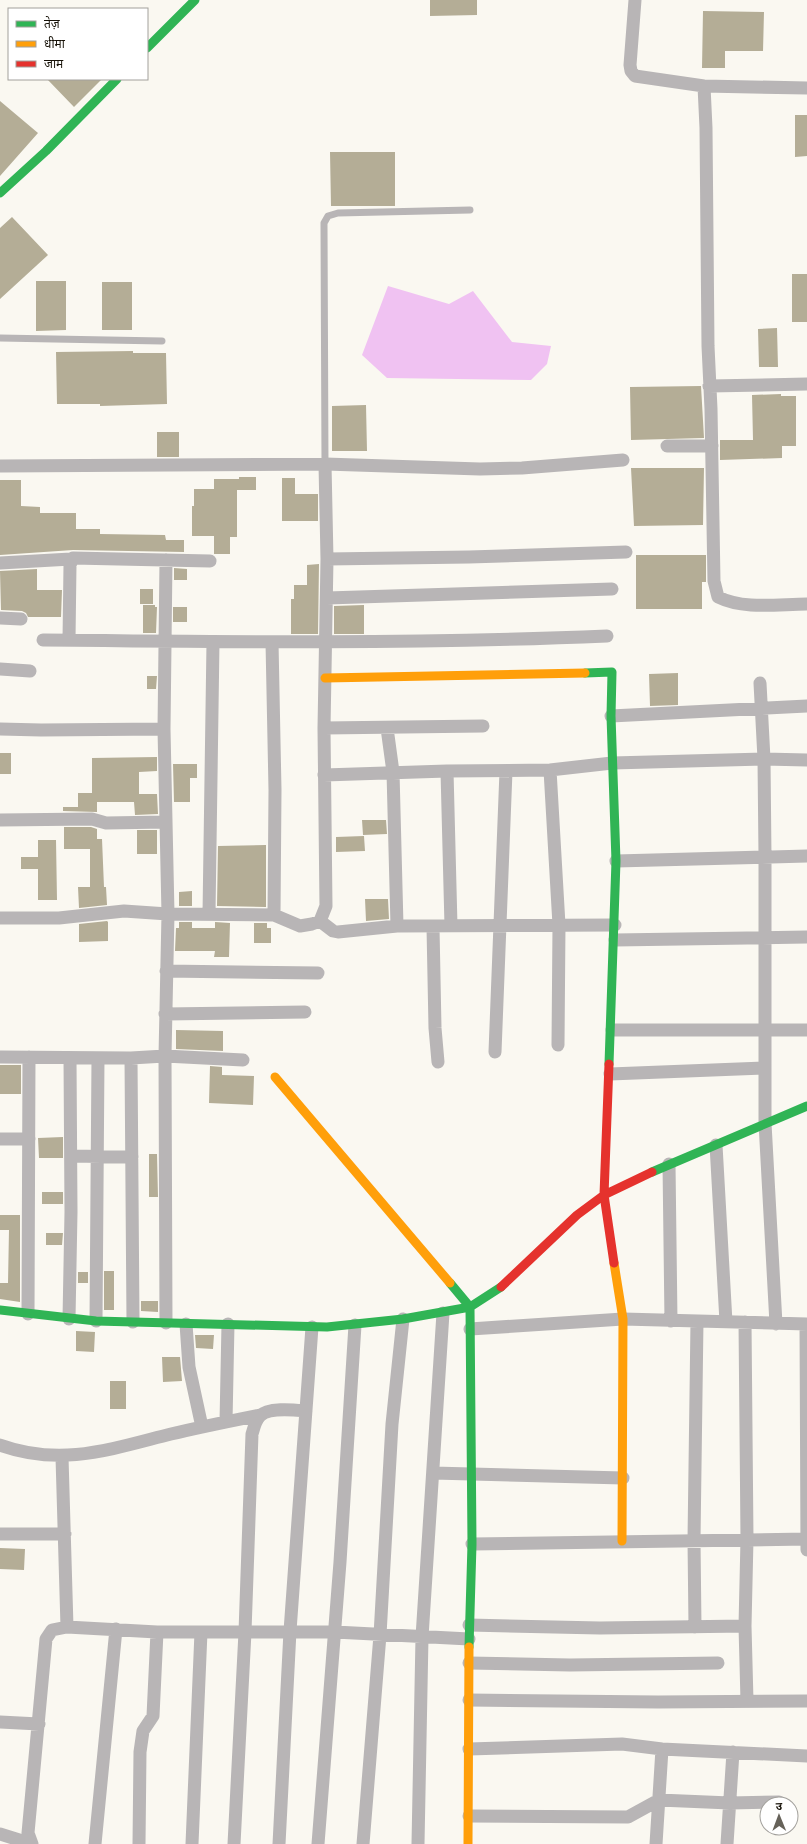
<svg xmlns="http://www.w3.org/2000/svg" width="807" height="1844" font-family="'Alegreya Sans','Noto Sans Devanagari',sans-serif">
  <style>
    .water { fill: #f0c2f2 }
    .building { fill: #b4ad96 }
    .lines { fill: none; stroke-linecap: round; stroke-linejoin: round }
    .lane { stroke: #b8b5b6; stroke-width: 7 }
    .street { stroke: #b8b5b6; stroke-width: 13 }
    .fast { stroke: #30b455; stroke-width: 9 }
    .slow { stroke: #ff9f0a; stroke-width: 9 }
    .jam { stroke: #e5322d; stroke-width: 9 }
  </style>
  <rect width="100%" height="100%" fill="#faf8f1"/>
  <path class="water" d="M388,286l61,18 24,-13 39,51 39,4 -4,18 -16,16 -144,-2 -25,-23z"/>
  <path class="building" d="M430,0h47v15l-47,1z
    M703,11l61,1 -1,39h-38v17h-23z
    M47,79h55l-28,28z
    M0,101l38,32 -38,43z
    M795,115h12v41l-12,1z
    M330,152h65v54h-64z
    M12,217l36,38 -48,44v-71z
    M792,274h15v48h-15z
    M36,281h30v49l-30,1z
    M102,282h30v48h-30z
    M777,328l1,39h-19l-1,-38z
    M133,351v2h33l1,51 -67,2v-2h-43l-1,-52z
    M701,386l3,52 -73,2 -1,-53z
    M781,394v2h15v50h-14v12l-62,2v-20h33l-1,-45z
    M366,405l1,46h-35v-45z
    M157,432h22v25h-22z
    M631,468h73l-1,57 -69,1z
    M239,477h17v13h-19v47h-7v17h-16v-18h-22v-30h2v-17h20v-10h25z
    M282,478h13v16h23v27h-36z
    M0,480h21v26l19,1v6h36v16h24v5l65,1 1,5h18v12l-111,-2 -73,5z
    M636,555h70v27h-4v27h-66z
    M319,564l-1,70h-27v-35h3v-14h13v-20z
    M174,568l13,1v11h-13z
    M37,569v21h25l-1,27h-33l-2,-4 -4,-2 -21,-1 -1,-39z
    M140,589h13v15h-13z
    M143,605h12v2h2l-1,26h-13z
    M364,605v29h-30v-28z
    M173,607h14v15h-14z
    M678,673v32l-28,1 -1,-32z
    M147,676h10l-1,13h-9z
    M0,753h11v21h-11z
    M157,757v14l-18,1v22h18l1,20 -23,1 -1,-13h-37v10l-34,-1v-4h15v-14h14v-35z
    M173,764h24v14h-7v24h-16z
    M362,820h24l1,14 -24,1z
    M64,827h27l6,2v10h5l2,48h2l1,18 -28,3 -1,-21h12v-38h-26z
    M137,830h20v24h-20z
    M364,836l1,15 -29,1v-15z
    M38,840h18l1,60h-19v-31h-17v-12h17z
    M266,845v62l-49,-1 1,-60z
    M192,891v15h-13v-14z
    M365,899h23l1,20 -23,2z
    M107,921l1,1v19l-29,1v-18z
    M179,922h13v6h23v-6l15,1 -1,34h-15l1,-6h-40l1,-23h3z
    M254,923h13v5h4v15h-17z
    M176,1030l47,1v20l-47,-2z
    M0,1065h21v29h-21z
    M210,1066l12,1v8l32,1 -1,29 -44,-2z
    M63,1137v21h-24l-1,-20z
    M149,1154h8l1,43h-9z
    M42,1192h21v12h-21z
    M0,1215h20v87l-20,-3v-16h8l1,-53h-9z
    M46,1233h17l-1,12h-16z
    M104,1271h10v39h-10z
    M78,1272h10v11h-10z
    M141,1301h17v11l-17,-1z
    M76,1331l19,1 -1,20 -18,-1z
    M195,1335h19l-1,14 -17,-1z
    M162,1357h18l2,24 -19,1z
    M110,1381h16v28h-16z
    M0,1548l25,1 -1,21 -24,-1z"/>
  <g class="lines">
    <path class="lane" d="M0,338l162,3
      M325,464l-1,-241 4,-7 10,-3 132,-3"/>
    <path class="street" d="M635,0l-5,65 1,6 4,5 69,10 103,2
      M704,86l2,42 2,218 3,63 3,172 4,16c26,13 61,7 89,7
      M709,386l98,-2
      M667,446h45
      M0,466l325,-2 155,5 42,-1 101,-8
      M327,559l142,-2 157,-5
      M0,563l71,-4
      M327,598l285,-9
      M0,618l21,1
      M43,640c188,2 376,4 564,-4
      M69,640l1,-75 3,-7 137,3
      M272,642l3,148 -1,125
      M0,669l30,2
      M760,683l4,76 1,97v267l11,201
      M611,716l196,-10
      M324,728l159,-2
      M387,728l6,44 4,154
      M0,729l41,1 123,-1
      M550,770l9,155 -1,120
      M447,771l4,155
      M324,775l123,-4 103,-1 62,-7 152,-4 43,1
      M0,820l92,-1 14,4 59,-1
      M616,861l191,-5
      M209,914l4,-272
      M0,918h59l65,-7 44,3 106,1 26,11 12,-2 8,-3 6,-15 -2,-178 3,-169 -2,-95
      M320,921l13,10 5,1 59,-6 218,-1
      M433,927l2,101 3,34
      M615,940l192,-3
      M166,971l152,2
      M165,1014l140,-2
      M612,1030h195
      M495,1052l11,-281
      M0,1057l131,1 34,-2 78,4
      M131,1058l2,264
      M610,1074l154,-6
      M0,1139h29
      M716,1145l10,177
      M71,1156l61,1
      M669,1164l2,157
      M28,1314l1,-257
      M69,1319l2,-107 -1,-154
      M96,1321l2,-263
      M745,1322l2,217 -2,87 2,75
      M166,1323l-1,-267 3,-142 -4,-185 2,-169
      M186,1324l3,43 13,60
      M806,1324l1,226
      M470,1329l153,-10 184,5
      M226,1422l2,-98
      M0,1445c61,22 111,4 171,-11 29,-7 59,-13 89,-19
      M62,1457l5,170
      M433,1473l190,5
      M0,1534h65
      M472,1544l335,-5
      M469,1625l131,3 145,-2
      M695,1627l-1,-87 3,-219
      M469,1663l101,2 148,-2
      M469,1700l189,2 149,-1
      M0,1722l39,2
      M469,1749l153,-5 40,5 145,7
      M469,1816l159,1 31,-17 71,3 49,-1
      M0,1834l32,10
      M32,1844l-4,-11 18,-194 6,-9 15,-3 90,5h178l134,7
      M95,1844l21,-215
      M139,1844l1,-92 3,-21 10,-15 4,-84
      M192,1844l9,-212
      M234,1844l11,-212 7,-198c2,-6 3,-13 8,-18 8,-9 35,-6 46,-5
      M279,1844l11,-213 22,-304
      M318,1844l22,-282 15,-237
      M363,1844l17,-209 12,-211 11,-105
      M418,1844l4,-207 21,-324
      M656,1844l6,-95
      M727,1844l6,-92"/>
    <path class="fast" d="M147,48l48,-48
      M0,193l46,-42 71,-72
      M585,673l27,-1 -1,44 5,145 -7,203
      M652,1172l155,-66
      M450,1283l20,24 2,237 -3,103
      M0,1310l96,11 231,6 76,-8 67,-12 31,-20"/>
    <path class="slow" d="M325,678l260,-5
      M275,1077l175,206
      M614,1263l9,56 -1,222
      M468,1844l1,-197"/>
    <path class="jam" d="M609,1064l-5,131 10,68
      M501,1287l76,-72 27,-20 48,-23"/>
  </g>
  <rect x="8" y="8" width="140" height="72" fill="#ffffff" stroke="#a2a09c"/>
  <rect x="16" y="21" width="20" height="6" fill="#30b455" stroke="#a2a09c"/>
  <text x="44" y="28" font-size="12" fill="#161107">तेज़</text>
  <rect x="16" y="41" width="20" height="6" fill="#ff9f0a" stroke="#a2a09c"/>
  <text x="44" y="48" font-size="12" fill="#161107">धीमा</text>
  <rect x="16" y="61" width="20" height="6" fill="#e5322d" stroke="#a2a09c"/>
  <text x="44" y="68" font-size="12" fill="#161107">जाम</text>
  <g transform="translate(779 1816) rotate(359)"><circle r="19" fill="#ffffff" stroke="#a2a09c"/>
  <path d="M0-3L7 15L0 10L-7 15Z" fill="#666259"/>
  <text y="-6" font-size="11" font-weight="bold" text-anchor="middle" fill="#161107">उ</text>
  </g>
</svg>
